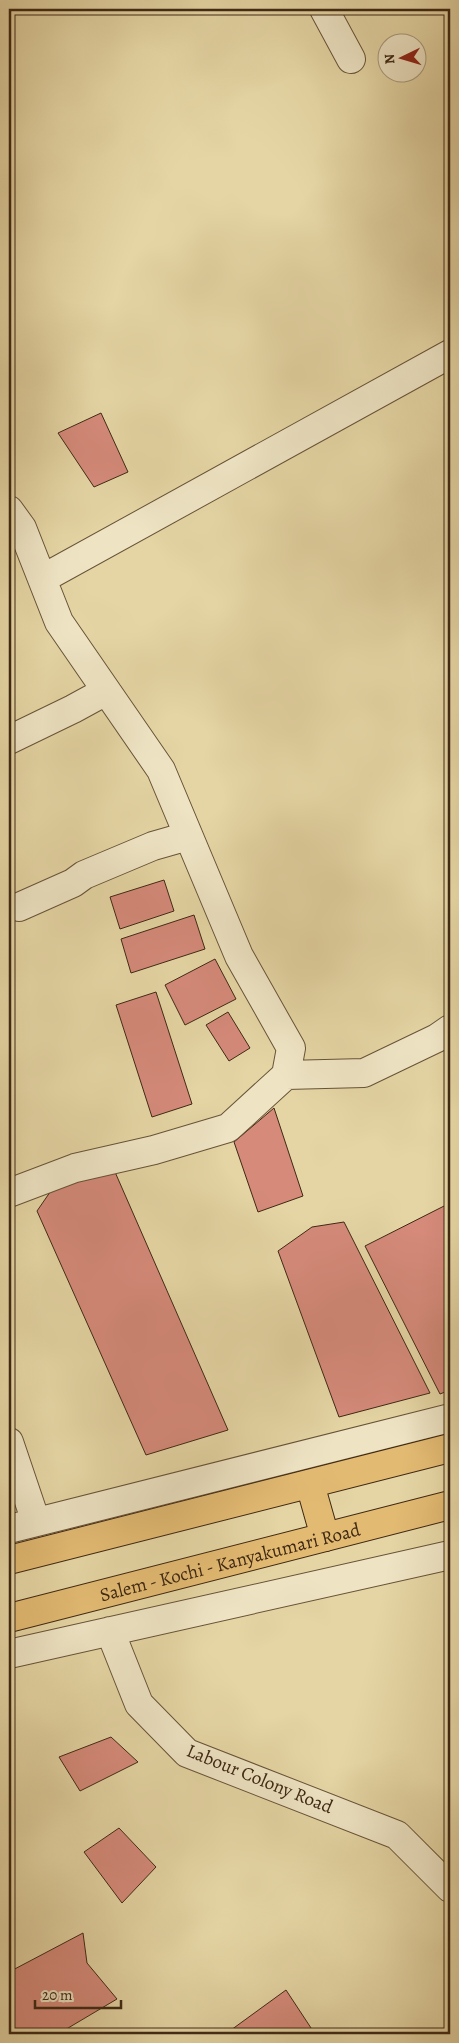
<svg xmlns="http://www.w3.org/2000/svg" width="459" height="2043" font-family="Alegreya,serif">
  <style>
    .building { fill: #d58a7a; stroke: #3e2814 }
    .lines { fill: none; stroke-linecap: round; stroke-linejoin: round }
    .minor-casing { stroke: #685338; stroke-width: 30 }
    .highway-casing { stroke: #3e2814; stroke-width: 30 }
    .minor { stroke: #eee4c4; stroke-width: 28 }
    .highway { stroke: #e2ba72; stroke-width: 28 }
    .labels { text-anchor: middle; stroke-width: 4; stroke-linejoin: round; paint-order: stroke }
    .street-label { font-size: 19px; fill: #3e2814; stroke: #eee4c4 }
  </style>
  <rect width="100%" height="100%" fill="#e5d5a4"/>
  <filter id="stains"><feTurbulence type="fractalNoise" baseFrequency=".004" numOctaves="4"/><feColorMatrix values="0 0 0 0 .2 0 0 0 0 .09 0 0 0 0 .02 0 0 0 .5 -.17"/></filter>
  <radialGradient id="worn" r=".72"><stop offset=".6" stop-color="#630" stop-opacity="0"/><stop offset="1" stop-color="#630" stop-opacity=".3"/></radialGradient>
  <path class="building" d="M101,413l27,59 -34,15 -36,-54z
    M164,880l10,31 -54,18 -10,-32z
    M194,915l11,34 -74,24 -10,-34z
    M215,959l21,40 -51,26 -20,-40z
    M156,992l36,112 -40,13 -36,-112z
    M228,1012l22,36 -21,13 -23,-36z
    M274,1108l29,88 -45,16 -24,-70z
    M115,1172l113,258 -82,25 -109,-244 20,-29z
    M450,1203v187l-10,4 -75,-148z
    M344,1222l86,171 -91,24 -61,-166 34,-24z
    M111,1737l27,25 -58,29 -21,-34z
    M119,1828l37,39 -34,36 -38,-51z
    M83,1933l4,30 30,36 -59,35h-49v-62z
    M286,1990l29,44h-80l-4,-4z"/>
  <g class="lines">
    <g class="minor-casing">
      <path id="minor" d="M324,9l27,50
        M9,510l13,18 37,94 102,148 78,186 52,92 -5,27 -58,53 -74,22 -79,18 -66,25
        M42,579l408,-225
        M9,740l64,-31 33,-18
        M19,907l54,-24 11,-8 69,-29 35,-10
        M286,1075l78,-2 73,-35 13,-9
        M9,1442l27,80
        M9,1529l441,-111
        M110,1631l29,73 48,49 210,82 53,53
        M9,1654l441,-99"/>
    </g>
    <g class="highway-casing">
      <g id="highway">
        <path d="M310,1484l15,53"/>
        <path d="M9,1560l441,-112"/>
        <path id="s1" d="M9,1618l441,-113"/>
      </g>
    </g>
    <use href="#minor" class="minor"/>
    <use href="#highway" class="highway"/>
  </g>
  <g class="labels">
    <g class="street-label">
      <text dy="7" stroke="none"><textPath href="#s1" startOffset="228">Salem - Kochi - Kanyakumari Road</textPath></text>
      <text transform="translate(260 1778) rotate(22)" y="7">Labour Colony Road</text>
    </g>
  </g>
  <rect width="459" height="2043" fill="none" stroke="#e5d5a4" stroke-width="30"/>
  <rect x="10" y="10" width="439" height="2023" fill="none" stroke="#3e2814" stroke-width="2.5"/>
  <rect x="15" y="15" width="429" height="2013" fill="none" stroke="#3e2814"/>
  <g transform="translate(402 58) rotate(265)"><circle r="24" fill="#eee4c4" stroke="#a8997e"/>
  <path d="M0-4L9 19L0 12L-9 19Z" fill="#8f2418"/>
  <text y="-8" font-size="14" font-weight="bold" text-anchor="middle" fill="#3e2814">N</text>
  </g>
  <path d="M35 2000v8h86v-8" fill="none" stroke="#3e2814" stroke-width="2.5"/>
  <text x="42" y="2000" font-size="15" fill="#3e2814" stroke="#eee4c4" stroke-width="4" paint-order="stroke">20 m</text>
  <rect width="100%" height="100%" filter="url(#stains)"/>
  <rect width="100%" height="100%" fill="url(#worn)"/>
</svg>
